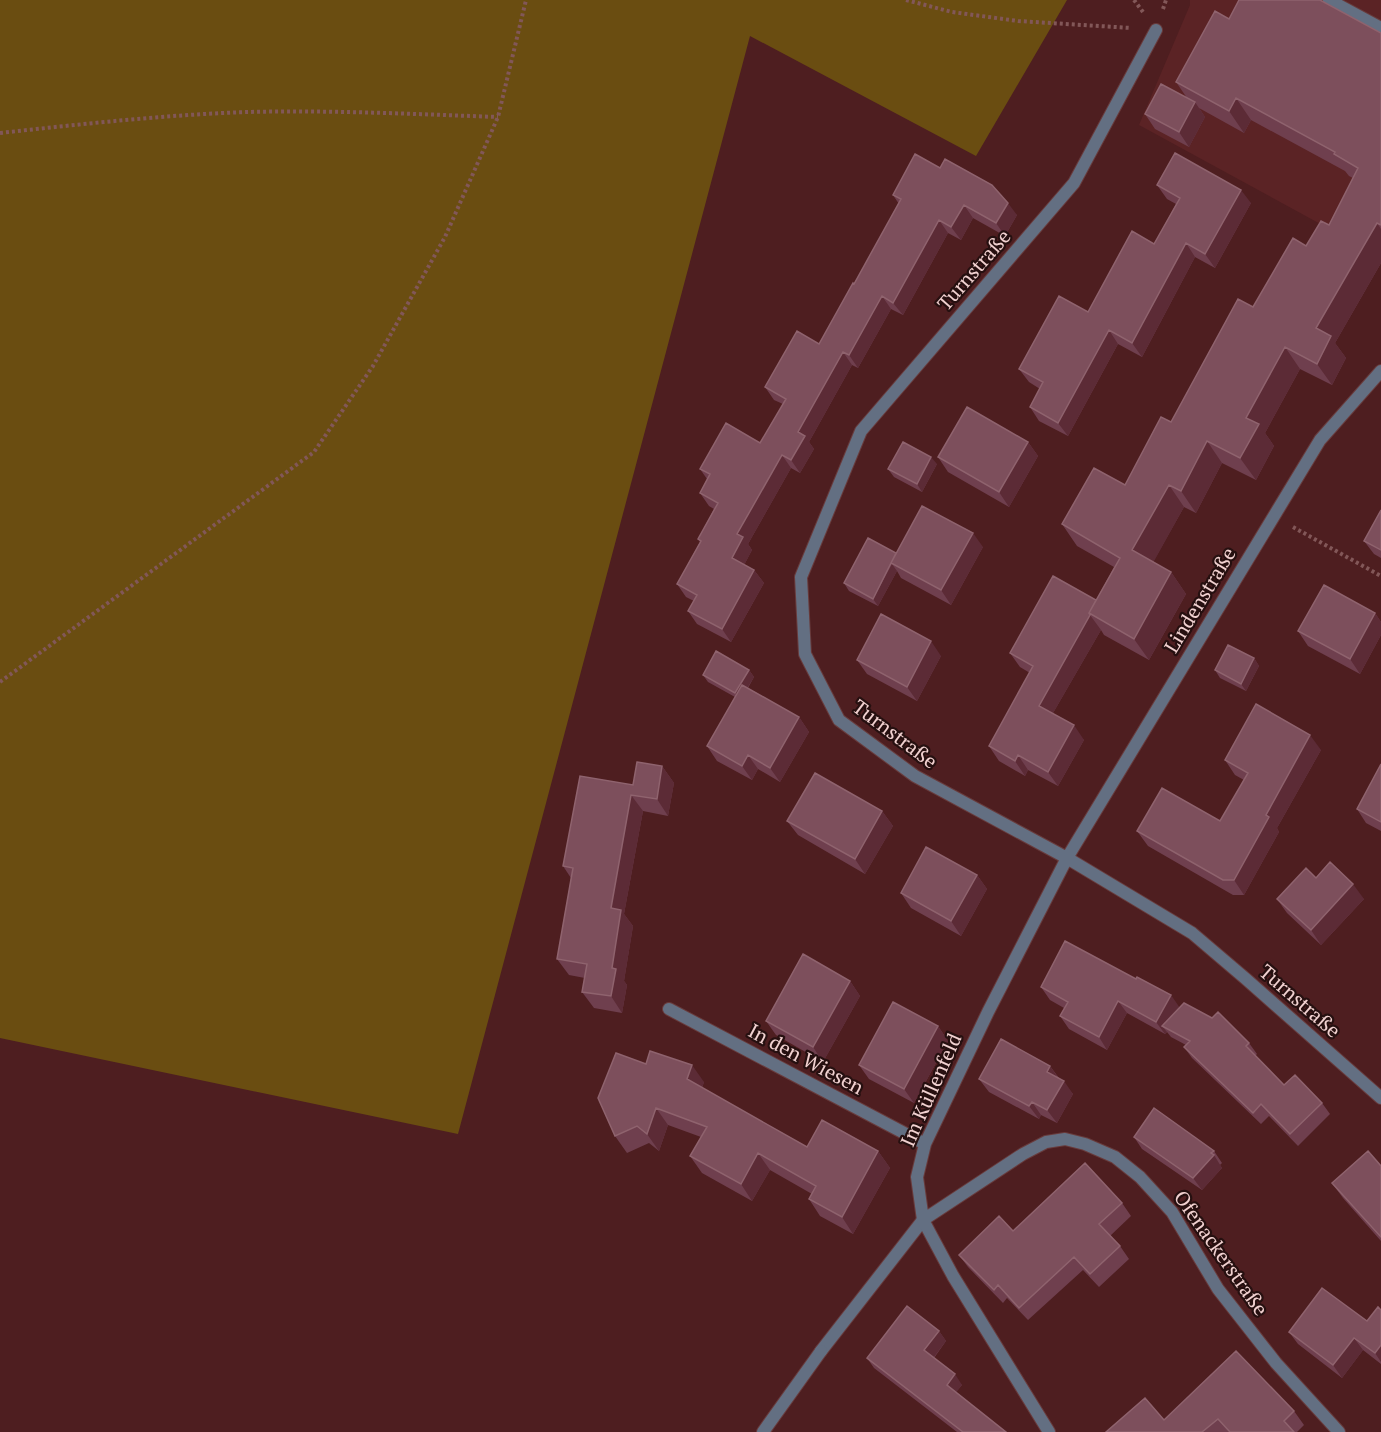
<svg xmlns="http://www.w3.org/2000/svg" width="1381" height="1432" font-family="'PT Serif',serif">
  <style>
    .built { fill: #5b2325 }
    .green { fill: #6a4d11 }
    .lines { fill: none; stroke-linecap: round; stroke-linejoin: round }
    .service-casing { stroke: #683b3c; stroke-width: 14 }
    .minor-casing { stroke: #683b3c; stroke-width: 14 }
    .path { stroke: #825758; stroke-width: 4; stroke-dasharray: 3 3; stroke-linecap: butt }
    .service { stroke: #636f82; stroke-width: 12 }
    .minor { stroke: #636f82; stroke-width: 12 }
    .wall { fill: #6f3f4e }
    .shaded-wall { fill: #5c2b36 }
    .building { fill: #7d4f5c; stroke: #8f636e; stroke-width: 1.5 }
    .labels { text-anchor: middle; stroke-width: 4.5; stroke-linejoin: round; paint-order: stroke }
    .street-label { font-size: 20px; fill: #f1d1d0; stroke: #261010 }
  </style>
  <rect width="100%" height="100%" fill="#4e1e20"/>
  <path class="built" d="M1190,0h191v257l-242,-132 51,-120z"/>
  <path class="green" d="M0,0h1067l-91,156 -226,-120 -292,1098 -458,-96z"/>
  <g class="lines">
    <g class="service-casing">
      <path id="service" d="M1329,0l52,28
        M821,1351l102,-131"/>
    </g>
    <g class="minor-casing">
      <path id="minor" d="M1156,30l-82,153 -213,248 -60,146 4,77 34,66 76,56 152,82 125,75 54,46 135,119
        M669,1009l256,135
        M923,1220l100,-66 23,-12 19,-3 20,5 30,13 25,20 32,35 46,77 58,74 63,69
        M763,1432l58,-81
        M1049,1432l-96,-156 -30,-56 -6,-43 8,-33 63,-132 79,-154 253,-418 61,-69"/>
    </g>
    <path class="path" d="M906,0l46,12 66,9 113,7
      M1134,0l9,12
      M1163,9l3,-9
      M0,133c82,-9 164,-18 246,-21 84,-2 168,2 252,5
      M1293,527l88,49
      M0,682l314,-230 59,-86 72,-129 53,-120 28,-117"/>
    <use href="#service" class="service"/>
    <use href="#minor" class="minor"/>
  </g>
  <path class="wall" d="M1229,19l152,14v230l-46,80 11,15 -14,27 -32,-16 -35,64 9,13 -18,34 -34,-17 -26,50 -12,-6 -31,55 18,10 15,22 -37,66 -45,-25 -3,-5 -48,83 31,27 -26,46 -30,-16 -3,6 -26,-15 -10,-15 41,-73 -10,-6 -10,-14 86,-53 18,-33 -37,-21 -15,-22 63,-39 128,-178 53,-61 23,-21 24,-47 -4,-2 -4,-5 -94,-51 -7,13 -45,-25 6,9 -16,30 -34,-18 -10,-15 42,-16 -11,-16z
    M915,154l102,61 -12,21 -32,-18 -12,22 -13,-7 -45,82 -12,-6 -33,59 -6,-3 -43,77 5,7 -14,24 -9,-5 -43,76 4,6 -8,15 10,5 10,13 -33,59 -34,-18 -9,-13 6,-10 -8,-4 -9,-13 23,-42 -2,-3 16,-30 -5,-3 -9,-13 7,-14 -7,-10 60,-26 23,-39 -9,-4 -9,-13 54,-43 35,-60 45,-80 -6,-9z
    M1157,185l94,18 -36,65 -20,-11 -53,100 -24,-13 -50,92 -29,-15 -9,-14 10,-18 -11,-7 -10,-13 69,-57 66,-68 22,-40 -9,-5z
    M1028,442l10,14 -29,51 -61,-35 -10,-15z
    M937,464l-15,28 -28,-15 -6,-8z
    M1381,510v48l-7,-4 -10,-13z
    M983,547l-32,58 -50,-27 -4,-7 -19,35 -29,-15 -5,-8 52,-30z
    M1375,613l6,9v13l-21,39 -52,-28 -10,-15z
    M941,656l-24,45 -50,-27 -10,-14z
    M1254,658l5,8 -13,25 -26,-13 -5,-8z
    M749,670l5,7 -6,11 51,29 10,15 -29,50 -22,-13 -6,11 -35,-19 -10,-15 28,-49 -27,-15 -5,-7z
    M1321,750l-44,78 2,4 -35,63h-11l-85,-49 -11,-15 83,-10 24,-41 -9,-5 -10,-15z
    M1381,764v67l-15,-8 -9,-14z
    M662,766l12,17 -6,33 -25,-5 -19,103 9,12 -9,55 3,4 -5,28 -28,-5 -12,-16 3,-14 -16,-3 -12,-16 14,-81 -8,-12 70,-81z
    M882,811l11,15 -28,48 -67,-39 -11,-14z
    M977,875l10,14 -26,47 -50,-28 -10,-15z
    M1316,878l48,21 -43,46 -34,-32 -10,-14z
    M850,981l10,15 -37,66 -47,-27 -10,-14z
    M1041,987l139,20 69,36 8,11 -2,2 29,29 38,18 8,11 -32,32 -29,-30 -8,8 -69,-66 -8,-11 2,-2 -15,-8 -4,-5 -2,2 -38,-21 -20,37 -38,-21 -9,-13 4,-8 -14,-8z
    M938,1026l10,15 -34,62 -45,-24 -10,-14z
    M646,1064l58,18 -2,6 105,59 71,4 12,17 -37,66 -33,-18 -11,-17 3,-5 -42,-24 -18,31 -50,-28 -12,-17 11,-19 -33,-12 -9,26 -10,-8 -22,10 -12,-17z
    M1050,1066l9,12 14,16 -16,29 -16,-8 -2,4 -50,-27 -10,-13z
    M1134,1137l80,14 8,12 -2,2 2,3 -20,22 -60,-41z
    M1381,1166v75l-38,-43 -11,-15z
    M1122,1203l9,13 -21,20 10,10 9,13 -30,28 -16,-17 -55,50 -21,-22 -4,5 -35,-36 -9,-12 54,-24z
    M1381,1310v54l-18,-14 -21,28 -44,-34 -9,-12 78,-11z
    M939,1331l7,10 -12,17 28,27 -6,7 50,40h-49l-83,-64 -7,-10z
    M1294,1411l10,14 -7,7h-191l58,-12z"/>
  <path class="shaded-wall" d="M1236,98l15,22 -7,13 -15,-22z
    M1195,102l10,15 -16,30 -10,-15z
    M1241,190l10,13 -36,65 -10,-14z
    M1008,203l9,12 -12,21 -9,-13z
    M964,205l9,13 -12,22 -10,-13z
    M939,220l9,13 -45,82 -10,-12z
    M1377,223l4,6v34l-46,80 11,15 -14,27 -15,-21 -1,-36z
    M1186,243l9,14 -53,100 -10,-14z
    M882,296l9,13 -33,59 -9,-13z
    M1109,330l9,14 -50,92 -10,-13z
    M1285,347l15,22 -35,64 9,13 -18,34 -16,-22 6,-40z
    M843,352l9,13 -43,77 5,7 -14,24 -9,-13 7,-28z
    M1207,441l15,22 -26,50 -15,-22z
    M1028,442l10,14 -29,51 -10,-15z
    M782,455l9,13 -43,76 4,6 -11,21 -9,-13 5,-24z
    M931,457l6,7 -15,28 -5,-8z
    M1169,485l15,22 -36,65 -16,-22z
    M973,533l10,14 -32,58 -10,-15z
    M892,564l5,7 -19,35 -5,-7z
    M754,570l10,13 -33,59 -9,-13z
    M1171,572l15,22 -37,66 -15,-21z
    M1375,613l6,9v13l-21,39 -10,-15z
    M1090,615l11,15 -52,90 -10,-14z
    M931,641l10,15 -24,45 -10,-14z
    M1254,658l5,8 -13,25 -5,-7z
    M749,670l5,7 -14,23 -5,-7z
    M799,717l10,15 -29,50 -10,-14z
    M1074,725l10,15 -26,46 -10,-14z
    M1310,735l11,15 -44,78 2,4 -35,63 -10,-15 32,-65z
    M748,755l10,14 -6,11 -10,-14z
    M1018,755l10,15 -3,6 -10,-15z
    M662,766l12,17 -6,33 -11,-17z
    M631,795l12,16 -19,103 9,12 -9,55 3,4 -5,28 -11,-17v-88z
    M882,811l11,15 -28,48 -10,-15z
    M977,875l10,14 -26,47 -10,-15z
    M1353,884l11,15 -43,46 -10,-15z
    M850,981l10,15 -37,66 -10,-15z
    M1171,995l9,13 -18,18 5,6 -2,2 -9,-12z
    M1118,1001l9,12 -20,37 -8,-13z
    M938,1026l10,15 -34,62 -10,-14z
    M692,1065l12,17 -5,14 -12,-17z
    M1050,1066l9,13 -12,-7z
    M1064,1081l9,13 -16,29 -10,-13z
    M1032,1102l9,13 -2,4 -10,-13z
    M656,1108l12,17 -9,26 -12,-17z
    M878,1151l12,17 -37,66 -11,-17z
    M758,1153l12,17 -18,31 -11,-17z
    M1214,1155l8,13 -20,22 -9,-12z
    M939,1331l7,10 -15,20 -7,-11z
    M1354,1338l9,12 -21,28 -9,-13z
    M1381,1345v17l-6,-9z
    M955,1374l7,11 -8,10 -7,-10z"/>
  <path class="building" d="M1239,0h81l61,33v192l-4,-2 -61,105 15,8 -14,28 -32,-17 -39,71 13,6 -19,34 -33,-17 -26,50 -12,-6 -37,65 39,22 -37,67 -45,-26 31,-55 -58,-34 32,-56 31,17 36,-68 10,5 67,-123 15,8 40,-69 13,8 15,-25 8,4 29,-57 -24,-14 1,-2 -99,-54 -7,13 -53,-29 39,-71 14,8z
    M1161,84l34,18 -16,30 -34,-18z
    M1175,153l66,37 -36,64 -19,-11 -54,100 -23,-13 -51,93 -28,-16 13,-25 -24,-13 40,-73 29,16 44,-81 22,13 26,-46 -23,-13z
    M915,154l25,14 5,-9 47,26 16,18 -12,20 -32,-18 -13,22 -12,-7 -46,83 -11,-7 -33,59 -6,-3 -45,80 7,4 -14,24 -9,-5 -45,79 6,3 -11,21 22,12 -32,59 -34,-18 9,-16 -20,-11 24,-43 -3,-2 20,-36 -18,-10 10,-19 -10,-5 26,-46 34,20 26,-44 -21,-12 32,-56 22,13 34,-61 1,1 47,-85 -8,-4z
    M967,407l61,35 -29,50 -61,-35z
    M903,442l28,15 -14,27 -29,-15z
    M922,506l51,27 -32,57 -50,-27z
    M1381,510v40l-17,-9z
    M868,538l28,15 -23,46 -29,-16z
    M1053,576l43,24 -7,13 1,2 -51,91 35,19 -26,47 -30,-17 -3,6 -26,-15 44,-80 -23,-13z
    M1324,585l51,28 -25,46 -52,-28z
    M881,614l50,27 -24,46 -50,-27z
    M1228,645l26,13 -13,26 -26,-14z
    M716,651l33,19 -14,23 -32,-18z
    M742,685l57,32 -29,51 -22,-13 -6,11 -35,-20z
    M1256,704l54,31 -44,80 3,2 -35,63h-11l-86,-49 25,-43 58,33 28,-48 -23,-13z
    M637,762l25,4 -5,33 -26,-4 -20,113 10,2 -9,58 4,1 -5,27 -29,-4 5,-28 -30,-5 16,-91 -10,-2 17,-90 53,9z
    M1381,764v58l-24,-13z
    M815,773l67,38 -27,48 -68,-38z
    M926,847l51,28 -26,46 -50,-28z
    M1330,862l23,22 -42,46 -34,-31 29,-31 10,10z
    M1065,941l71,38 1,-2 34,18 -15,27 -38,-21 -19,36 -39,-21 8,-14 -27,-15z
    M803,954l47,27 -37,66 -47,-26z
    M893,1002l45,24 -34,63 -45,-24z
    M1184,1003l28,15 6,-6 31,31 -3,3 38,39 11,-10 27,28 -32,31 -29,-30 -8,9 -69,-66 6,-6 -28,-15z
    M1001,1039l49,27 -3,6 17,9 -17,29 -15,-8 -3,4 -50,-27z
    M650,1051l42,14 -5,14 120,68 15,-27 56,31 -36,66 -33,-18 7,-13 -58,-33 -17,31 -51,-28 17,-29 -51,-19 -9,26 -10,-8 -22,10 -17,-38 18,-45 30,11z
    M1154,1108l60,43 -3,2 3,2 -21,23 -59,-41z
    M1368,1151l13,15v71l-49,-54z
    M1085,1163l37,40 -23,21 21,22 -30,28 -16,-17 -55,51 -21,-23 -4,5 -35,-35 40,-39 14,15z
    M1322,1288l45,33 11,-14 3,3v35l-6,8 -21,-15 -21,27 -44,-33z
    M907,1306l32,25 -15,19 31,24 -8,11 59,47h-43l-96,-74z
    M1236,1351l58,60 -10,10 10,11h-64l-12,-13 -16,13h-96l39,-34 19,22z"/>
  <g class="labels">
    <g class="street-label">
      <text transform="translate(974 270) rotate(-49)" y="7">Turnstraße</text>
      <text transform="translate(1200 600) rotate(-59)" y="7">Lindenstraße</text>
      <text transform="translate(895 734) rotate(37)" y="7">Turnstraße</text>
      <text transform="translate(1300 1001) rotate(41)" y="7">Turnstraße</text>
      <text transform="translate(806 1059) rotate(28)" y="7">In den Wiesen</text>
      <text transform="translate(931 1090) rotate(-66)" y="7">Im Küllenfeld</text>
      <text transform="translate(1221 1253) rotate(55)" y="7">Ofenackerstraße</text>
    </g>
  </g>
</svg>
